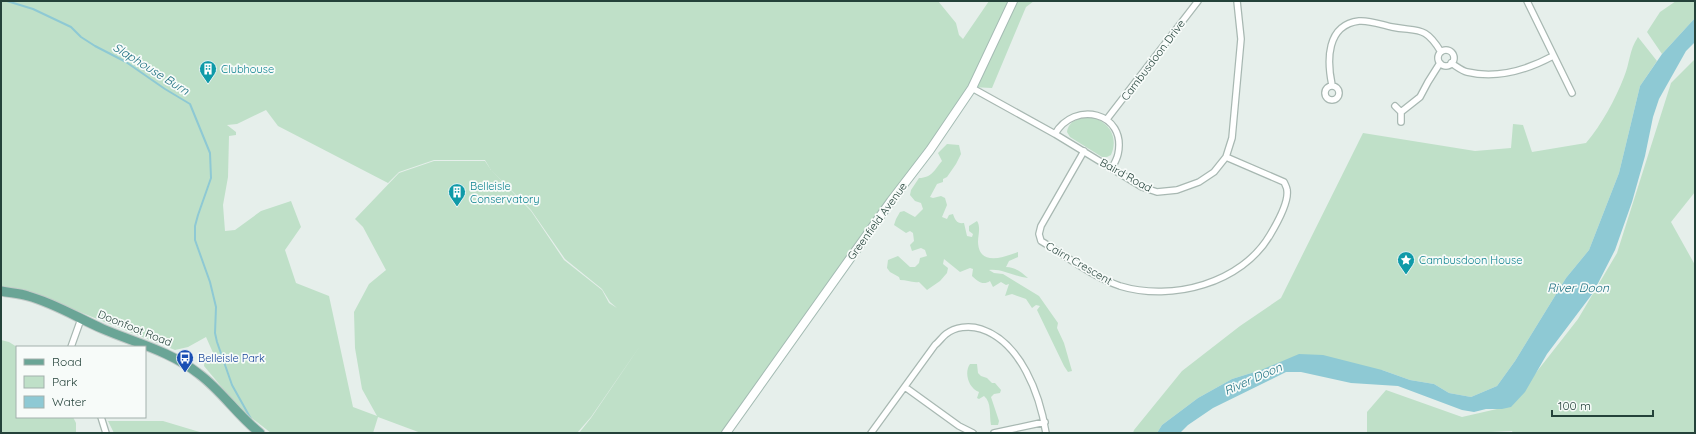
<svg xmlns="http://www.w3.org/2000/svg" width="1696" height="434" font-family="Quicksand,sans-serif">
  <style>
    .green { fill: #bfe0c8; fill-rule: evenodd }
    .water { fill: #8ec9d4 }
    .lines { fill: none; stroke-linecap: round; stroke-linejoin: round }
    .stream { stroke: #8ec9d4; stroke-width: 2 }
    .street-casing { stroke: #a8b8b2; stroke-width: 8 }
    .secondary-casing { stroke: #a4bbb3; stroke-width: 10 }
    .primary-casing { stroke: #c2cac8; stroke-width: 11 }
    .street { stroke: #fff; stroke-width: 5.5 }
    .secondary { stroke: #fff; stroke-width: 8 }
    .primary { stroke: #6aa596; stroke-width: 9 }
    .labels { text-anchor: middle; stroke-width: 3.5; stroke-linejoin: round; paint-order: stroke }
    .street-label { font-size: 11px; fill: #24423a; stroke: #f7fbf9 }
    .culture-label { font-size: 11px; fill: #0d838f; stroke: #f7fbf9; text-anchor: start }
    .transit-label { font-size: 11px; fill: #164399; stroke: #f7fbf9; text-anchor: start }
    .water-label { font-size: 12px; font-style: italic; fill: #1c6f80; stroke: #f7fbf9 }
  </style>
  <rect width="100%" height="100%" fill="#e6efeb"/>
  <path class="green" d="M1,1h937l18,22 3,12 4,4 26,-38h45l-8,6 -34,81 -21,-1 -245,346h-147l12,-15 49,-72 -49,71 -14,16h-156l-43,-16 -5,16h-102l-31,-24 -36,-43 1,-8 9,-3 -8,-18 -18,10 -13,3 -148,-59 -26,-4zM266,110l12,16 110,57 11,-11 35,-12h51l6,10 40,40 34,49 37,30 8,13 7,6 -8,-5 -7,-13 -38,-30 -33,-49 -40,-41 -6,-9h-51l-35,12 -44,46 8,8 23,43 -17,14 -15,28 1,36 7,41 15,27 -24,-9 -24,-111 -33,-13 -11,-33 16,-23 -10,-26 -30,10 -26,19 -10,1 -2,-26 5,-28 1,-41 7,-1v-3l-9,-7 10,-1z
    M1676,1h19v17l-33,36 -15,-22 13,-20z
    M1638,37l19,24 -17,25 -21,87 -30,77 -23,28 -51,83 -18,25 -26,11 -22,-4 -15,-9 -24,-4 -28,-10h-121l-29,9 -34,19 -36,27 -5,8h-24l1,-3 48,-59 58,-45 41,-28 82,-165 112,18 36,-3 2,-24 10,1 9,27 54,-9c16,-19 29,-43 38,-66 6,-14 5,-27 14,-40z
    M1695,59v133l-24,30 24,43v168h-182l-1,-2 -42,2h-103v-21l19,-22 76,27 48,-11 68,-87 39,-66 54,-170z
    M1090,117c19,4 29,20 21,38l-4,2h-5l-32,-20 -3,-5c2,-12 12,-14 23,-15z
    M947,144l12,1 2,9 -5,10 -9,13 -4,2v3l-6,2 -7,13 3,1 8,-2 4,2 2,7 -5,12 5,2 2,-4 4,-1c2,6 4,10 11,9l3,13 5,1 1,-3 -4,-3v-5l8,-5c4,6 1,14 1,21 1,25 26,15 40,10v5l-9,4 -3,6c9,0 15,5 22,11 -12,-1 -27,-10 -39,-8l5,3 9,1 36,22 19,27 -1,5 7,15 8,28 -4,1 -4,-6 -27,-56 3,-4 -4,-1 -4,3 -6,-9 -14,-5 -7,2 4,-12 -3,1 -5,-3 -8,5 -3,-6c-7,5 -13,0 -18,-5l1,-7 -3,-1 -10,4 -16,-13 -1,5 5,4 -1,5 -7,8 -13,9 -8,-8c-7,1 -12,-2 -19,-2l-1,-3 -9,-5 -3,-4 1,-8 10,-4 12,11h5l4,-4 1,-5 7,-2 -2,-6 -4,-2 -9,3 -2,-6 4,-4 -1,-8 -3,-2 -4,2 -12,-8 2,-6 4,-7 4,-1 11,6 8,-8 -2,-6 -6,-2 -5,-6 1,-5 8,-12c13,0 16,-9 23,-17l-4,-8z
    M1,340l8,2 8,5v70h56l3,6v10h-75z
    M970,364h7l1,9 3,3 6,2 5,5h3l6,7 -1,3 -6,1 -3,3 8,24 -1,4h-7c-2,-10 1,-22 -7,-29l-5,3 -2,-1 2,-6c-11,-4 -15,-20 -9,-28z
    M108,421h55l40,12h-89z"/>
  <path class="water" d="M1695,18v24l-9,9 -27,48 -6,18 -8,39 -13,46 -17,48 -22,43 -46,61 -22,38 -14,15 -9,2h-16l-12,3 -12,-2 -64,-24 -47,-3 -50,-11h-15l-73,36 -25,17 -8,8h-23l5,-8 36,-27 34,-19 29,-9 38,-16 24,1 59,15 28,10 24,4 15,9 22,4 26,-11 18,-25 51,-83 23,-28 30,-77 21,-87 22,-32z"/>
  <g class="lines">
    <path class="stream" d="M7,1l26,8 38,18 10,10 14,9 31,16 39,27 25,15 20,49 1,25 -13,37 -3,11v14l15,42 6,25 -1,26 2,9 15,43 19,34"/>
    <g class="street-casing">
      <path id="street" d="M1527,1l45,92
        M1438 58a8 8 0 1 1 16 0a8 8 0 1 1-16 0Z
        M1451,63c5,3 11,8 16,9 30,7 60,-2 86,-16
        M1332,85c-5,-24 -6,-60 27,-64 11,-1 23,4 33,6 26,5 33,-2 49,25
        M1325 93a7 7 0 1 1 14 0a7 7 0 1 1-14 0Z
        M972,88l83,46 87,53 15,5 20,-2 22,-8 15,-10 12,-15 6,-19 9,-99 -4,-38
        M1395,106l6,6v10
        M1401,112l19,-15 8,-15 12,-19
        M1107,119l91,-118
        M1055,134c19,-34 72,-22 63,20 -1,5 -4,10 -6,14
        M1084,151l-43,75 -2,8 2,7c25,15 52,36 79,45 52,16 122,-3 150,-51 6,-10 19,-33 17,-45 0,-2 -2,-6 -3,-8l-58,-25
        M71,347l10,-28
        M905,387l54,39 14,7
        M101,417l5,16
        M871,433l64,-88c4,-3 7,-8 11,-11 9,-7 23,-9 35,-5 40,13 59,66 65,104
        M994,433l51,-11"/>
    </g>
    <g class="secondary-casing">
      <path id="secondary" d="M726,433l165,-232 39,-51 42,-62 41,-87"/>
    </g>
    <g class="primary-casing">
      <path id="primary" d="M1,291c9,2 18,2 27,5 26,7 50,22 75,33 33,14 67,22 96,45 23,17 39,42 61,59"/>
    </g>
    <use href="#street" class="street"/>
    <use href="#secondary" class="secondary"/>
    <use href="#primary" class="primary"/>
  </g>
  <defs>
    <g id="building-pin" transform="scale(0.9)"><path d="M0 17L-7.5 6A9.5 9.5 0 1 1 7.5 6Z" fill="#0f9aa8" stroke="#f7fbf9"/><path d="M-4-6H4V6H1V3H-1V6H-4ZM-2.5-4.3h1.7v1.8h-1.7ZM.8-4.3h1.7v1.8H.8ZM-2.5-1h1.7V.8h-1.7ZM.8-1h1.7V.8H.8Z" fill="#fff"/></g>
    <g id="sight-pin" transform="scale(0.9)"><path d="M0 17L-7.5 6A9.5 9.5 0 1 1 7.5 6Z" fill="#0f9aa8" stroke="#f7fbf9"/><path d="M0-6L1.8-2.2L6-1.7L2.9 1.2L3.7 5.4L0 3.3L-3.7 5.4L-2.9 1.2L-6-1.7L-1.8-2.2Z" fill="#fff"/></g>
    <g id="bus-pin" transform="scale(0.9)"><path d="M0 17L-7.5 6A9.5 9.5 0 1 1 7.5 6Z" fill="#1a4fb4" stroke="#f7fbf9"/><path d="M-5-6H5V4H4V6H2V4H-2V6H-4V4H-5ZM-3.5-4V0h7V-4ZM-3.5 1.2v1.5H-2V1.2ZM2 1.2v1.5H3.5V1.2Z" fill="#fff"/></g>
  </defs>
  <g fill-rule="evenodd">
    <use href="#building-pin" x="208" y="69"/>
    <use href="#building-pin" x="457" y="192"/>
    <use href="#sight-pin" x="1406" y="260"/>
    <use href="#bus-pin" x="185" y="358"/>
  </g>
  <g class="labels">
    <g class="street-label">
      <text transform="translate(1153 60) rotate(-53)" y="4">Cambusdoon Drive</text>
      <text transform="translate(1126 175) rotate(29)" y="4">Baird Road</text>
      <text transform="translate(877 221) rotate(-54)" y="4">Greenfield Avenue</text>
      <text transform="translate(1079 263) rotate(30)" y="4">Cairn Crescent</text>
      <text transform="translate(135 328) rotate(22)" y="4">Doonfoot Road</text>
    </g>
    <g class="culture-label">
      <text x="221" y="73">Clubhouse</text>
      <text x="470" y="190">Belleisle<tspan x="470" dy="13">Conservatory</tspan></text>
      <text x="1419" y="264">Cambusdoon House</text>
    </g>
    <g class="transit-label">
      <text x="198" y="362">Belleisle Park</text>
    </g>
    <g class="water-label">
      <text transform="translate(151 69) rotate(32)" y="4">Slaphouse Burn</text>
      <text x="1578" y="292">River Doon</text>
      <text transform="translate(1253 379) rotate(-24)" y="4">River Doon</text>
    </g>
  </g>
  <rect width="1696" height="434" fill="none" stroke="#24423a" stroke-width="4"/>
  <rect x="16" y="346" width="130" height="72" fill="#f7fbf9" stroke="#a3b1ad"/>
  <rect x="24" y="359" width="20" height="6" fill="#6aa596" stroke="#a3b1ad"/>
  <text x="52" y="366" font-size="12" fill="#24423a">Road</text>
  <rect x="24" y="376" width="20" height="12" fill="#bfe0c8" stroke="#a3b1ad"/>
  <text x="52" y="386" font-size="12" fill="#24423a">Park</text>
  <rect x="24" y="396" width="20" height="12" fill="#8ec9d4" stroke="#a3b1ad"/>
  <text x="52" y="406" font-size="12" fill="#24423a">Water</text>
  <path d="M1552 410v6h101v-6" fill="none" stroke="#24423a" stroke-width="2"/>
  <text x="1558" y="410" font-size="12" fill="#24423a" stroke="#f7fbf9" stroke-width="3" paint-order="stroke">100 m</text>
</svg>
